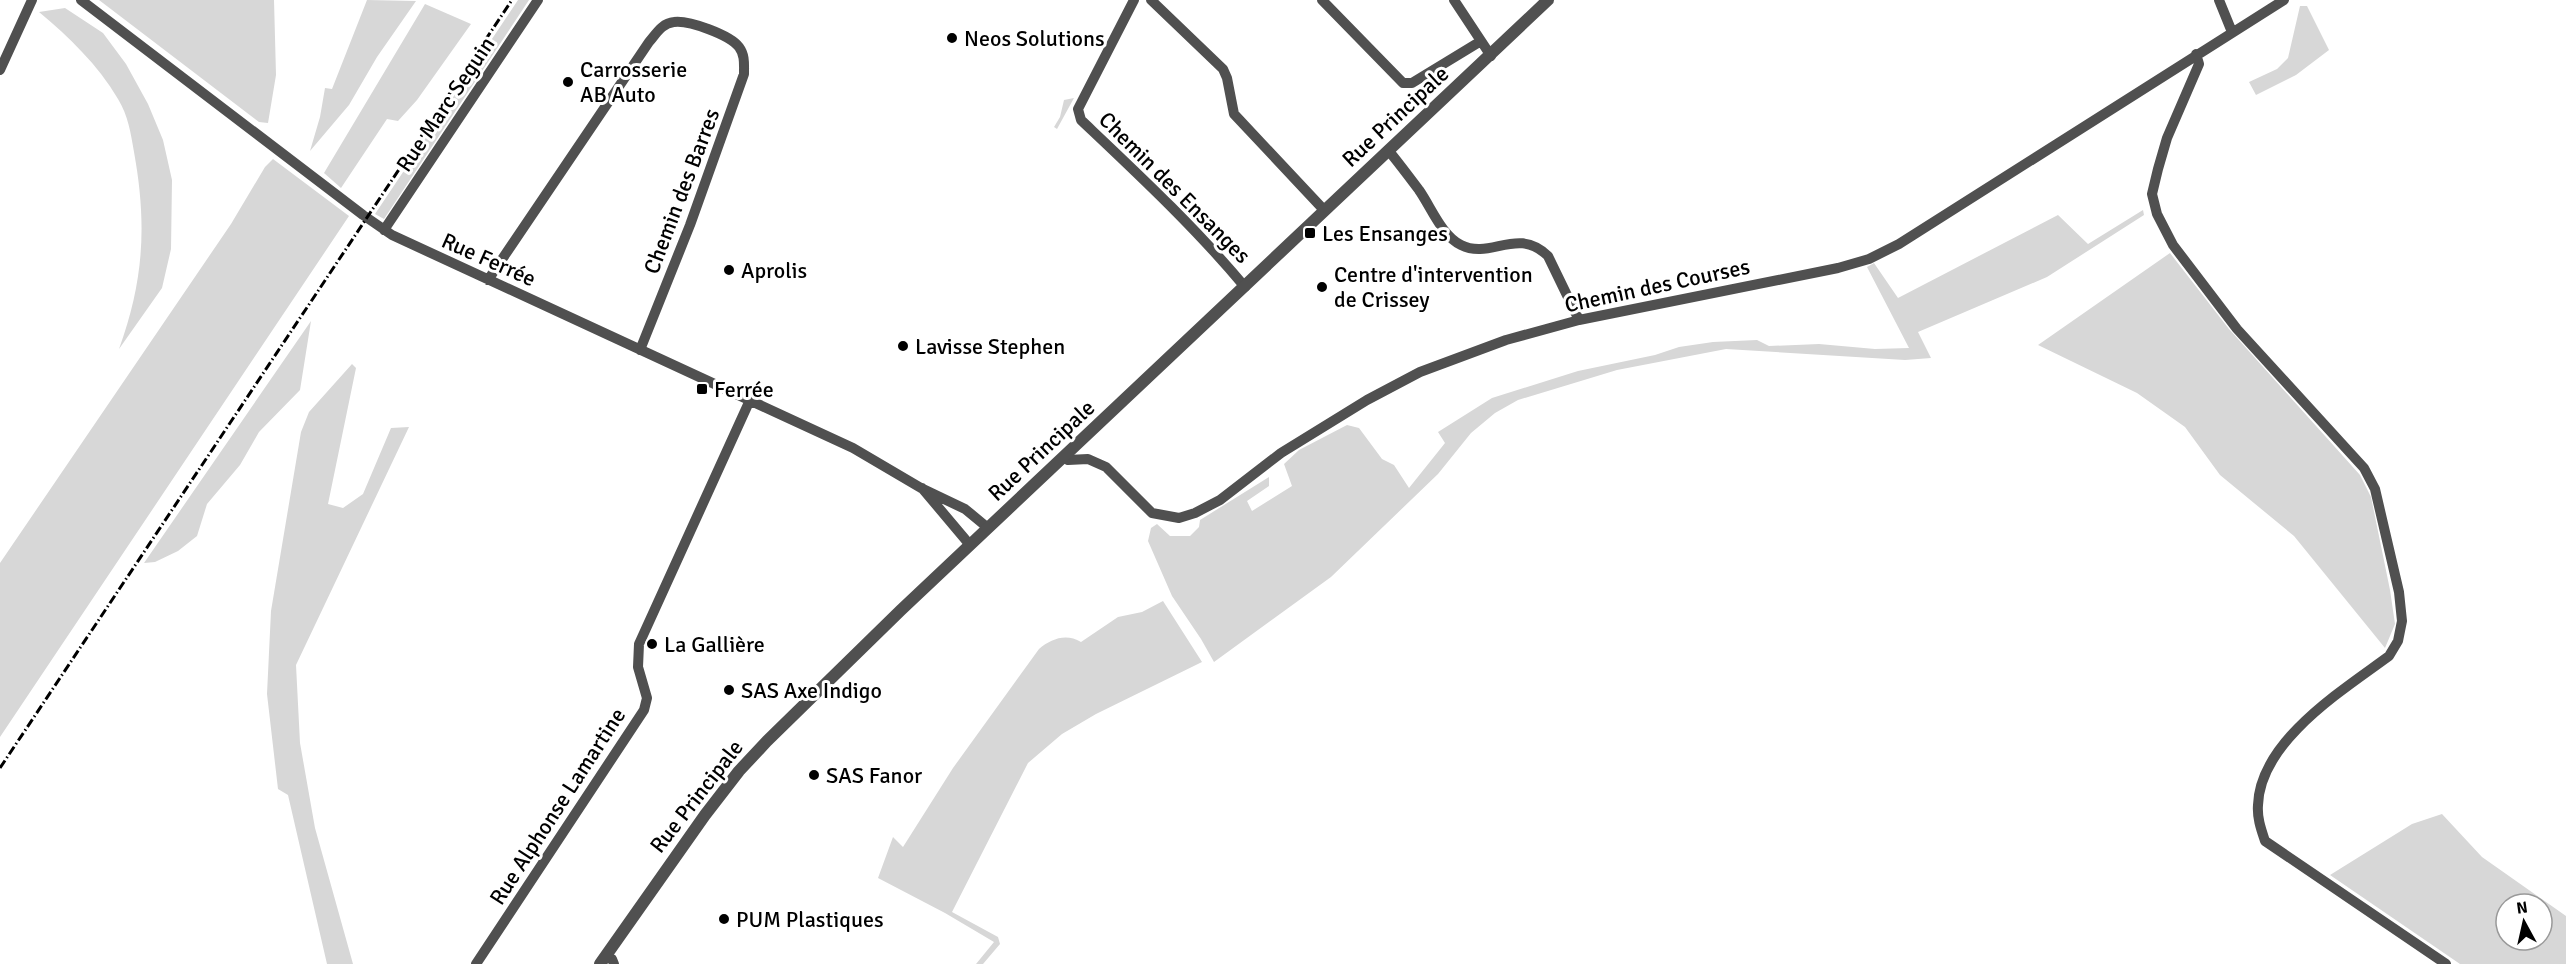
<svg xmlns="http://www.w3.org/2000/svg" width="2566" height="964" font-family="Signika,sans-serif">
  <style>
    .green { fill: #d7d7d7; fill-rule: evenodd }
    .lines { fill: none; stroke-linecap: round; stroke-linejoin: round }
    .minor { stroke: #505050; stroke-width: 10 }
    .tertiary { stroke: #505050; stroke-width: 12 }
    .rail { stroke: #000; stroke-width: 3; stroke-dasharray: 9 3 1.5 3; stroke-linecap: butt }
    .poi-dot { fill: #000; stroke: #fff; stroke-width: 2 }
    .labels { text-anchor: middle; stroke-width: 6; stroke-linejoin: round; paint-order: stroke }
    .poi-label { font-size: 22px; fill: #000; stroke: #fff; text-anchor: start }
    .street-label { font-size: 22px; fill: #000; stroke: #fff }
  </style>
  <rect width="100%" height="100%" fill="#fff"/>
  <path class="green" d="M99,0h175l2,75 -8,48 -9,-1z
    M367,0l49,1 -39,56 -28,48 -39,46 10,-34 5,-29 7,1z
    M518,0h11l-145,219 -9,-5z
    M425,4l46,20 -54,76 -19,21 -11,-2 -46,69 -17,-15z
    M2300,6h7l22,44 -33,25 -40,20 -7,-13 28,-13 11,-11z
    M65,8l38,25 23,31 22,40 15,36 9,40 -1,69 -9,39 -43,61c25,-69 28,-125 15,-197 -3,-18 -6,-37 -16,-53 -20,-34 -49,-62 -79,-87z
    M1074,98l-17,31 -3,-2 6,-10 4,-17z
    M273,159l76,57 -349,521v-174l231,-339 34,-57z
    M2143,210l1,5 -97,62 -129,55 13,26 -26,2 -179,-11 -109,21 -99,30 -23,13 -24,20 -33,41 -107,103 -117,85 -13,-23 -29,-43 -24,-55 3,-13 6,-4 13,12h20l9,-9 1,-7 69,-43v9l-22,15 5,10 40,-25 -8,-22 15,-14 48,-25 12,3 23,31 12,6 15,23 36,-45 -7,-11 54,-34 86,-27 77,-16 24,-8 34,-5 44,-2 12,6 50,-2 56,5 34,-1 -42,-81 7,-4 24,35 160,-83 30,29z
    M2170,253l59,76 131,146 11,22 19,93 5,34 -10,24 -91,-112 -74,-61 -35,-48 -48,-34 -99,-48z
    M311,321l-11,69 -41,42 -19,33 -33,39 -10,32 -19,15 -23,11 -11,1z
    M352,364l4,4 -28,136 15,4 20,-14 28,-66 18,-1 -113,238 4,78 15,85 38,136h-26l-39,-169 -10,-6 -11,-95 4,-83 30,-179 8,-20z
    M1163,601l39,61 -106,52 -34,20 -34,29 -76,149 46,25 2,7 -17,20h-7l18,-22 -49,-29 -67,-35 15,-41 10,10 50,-79 86,-119c12,-10 27,-16 42,-7l37,-25 24,-5z
    M2442,814l40,43 84,59v48h-106l-130,-89 82,-51zM2506,904h36v36h-36z"/>
  <g class="lines">
    <path class="minor" d="M81,0l282,215 29,20 461,213 68,40 44,21 23,19
      M1134,0l-56,109 3,11c57,54 114,107 164,167
      M1151,0l72,69 4,9 7,36 90,96
      M1322,0l81,83h9l69,-42
      M1454,0l37,56
      M2219,0l13,32
      M2196,54l3,10 -32,74 -9,31 -6,25 5,20 16,31 64,84 127,139 11,21 24,103 3,29 -4,20 -9,15c-46,34 -129,85 -131,149 -1,13 3,24 7,36l181,123
      M0,70l32,-70
      M1388,150c11,13 21,27 31,40 12,17 23,46 42,55 30,15 56,-19 87,11l31,64
      M384,230l154,-230
      M488,280l161,-238c7,-8 13,-19 25,-20 15,-2 56,13 65,25 6,8 5,17 5,27l-54,151 -50,125
      M1064,458l4,2 20,-1 18,8 46,46 27,5 16,-5 25,-13 61,-47 86,-53 53,-28 86,-32 73,-20 259,-52 31,-9 30,-15 385,-244
      M922,488l48,57
      M605,957l7,2 2,5
      M476,964l168,-254 3,-12 -9,-31 1,-23 111,-244"/>
    <path class="tertiary" d="M600,964l105,-149 34,-44 28,-30 134,-131 647,-610"/>
    <path class="rail" d="M0,768l512,-768"/>
  </g>
  <g class="poi-dot">
    <circle cx="952" cy="38" r="6"/>
    <circle cx="568" cy="82" r="6"/>
    <rect x="1304" y="227" width="12" height="12" rx="3"/>
    <circle cx="729" cy="270" r="6"/>
    <circle cx="1322" cy="287" r="6"/>
    <circle cx="903" cy="346" r="6"/>
    <rect x="696" y="383" width="12" height="12" rx="3"/>
    <circle cx="652" cy="644" r="6"/>
    <circle cx="729" cy="690" r="6"/>
    <circle cx="814" cy="775" r="6"/>
    <circle cx="724" cy="919" r="6"/>
  </g>
  <g class="labels">
    <g class="poi-label">
      <text x="964" y="46">Neos Solutions</text>
      <text x="580" y="77">Carrosserie<tspan x="580" dy="25">AB Auto</tspan></text>
      <text x="1322" y="241">Les Ensanges</text>
      <text x="741" y="278">Aprolis</text>
      <text x="1334" y="282">Centre d'intervention<tspan x="1334" dy="25">de Crissey</tspan></text>
      <text x="915" y="354">Lavisse Stephen</text>
      <text x="714" y="397">Ferrée</text>
      <text x="664" y="652">La Gallière</text>
      <text x="741" y="698">SAS Axe Indigo</text>
      <text x="826" y="783">SAS Fanor</text>
      <text x="736" y="927">PUM Plastiques</text>
    </g>
    <g class="street-label">
      <text transform="translate(445 104) rotate(-56)" y="8">Rue Marc Seguin</text>
      <text transform="translate(1395 116) rotate(-43)" y="8">Rue Principale</text>
      <text transform="translate(1175 187) rotate(45)" y="8">Chemin des Ensanges</text>
      <text transform="translate(681 191) rotate(-69)" y="8">Chemin des Barres</text>
      <text transform="translate(489 259) rotate(24)" y="8">Rue Ferrée</text>
      <text transform="translate(1657 285) rotate(-12)" y="8">Chemin des Courses</text>
      <text transform="translate(1041 450) rotate(-43)" y="8">Rue Principale</text>
      <text transform="translate(696 796) rotate(-52)" y="8">Rue Principale</text>
      <text transform="translate(557 806) rotate(-57)" y="8">Rue Alphonse Lamartine</text>
    </g>
  </g>
  <g transform="translate(2524 922) rotate(352)"><circle r="28" fill="#ffffff" stroke="#999999" stroke-width="1.5"/>
  <path d="M0-4.5L10 22L0 15L-10 22Z" fill="#000000"/>
  <text y="-9" font-size="16" font-weight="bold" text-anchor="middle" fill="#000000">N</text>
  </g>
</svg>
